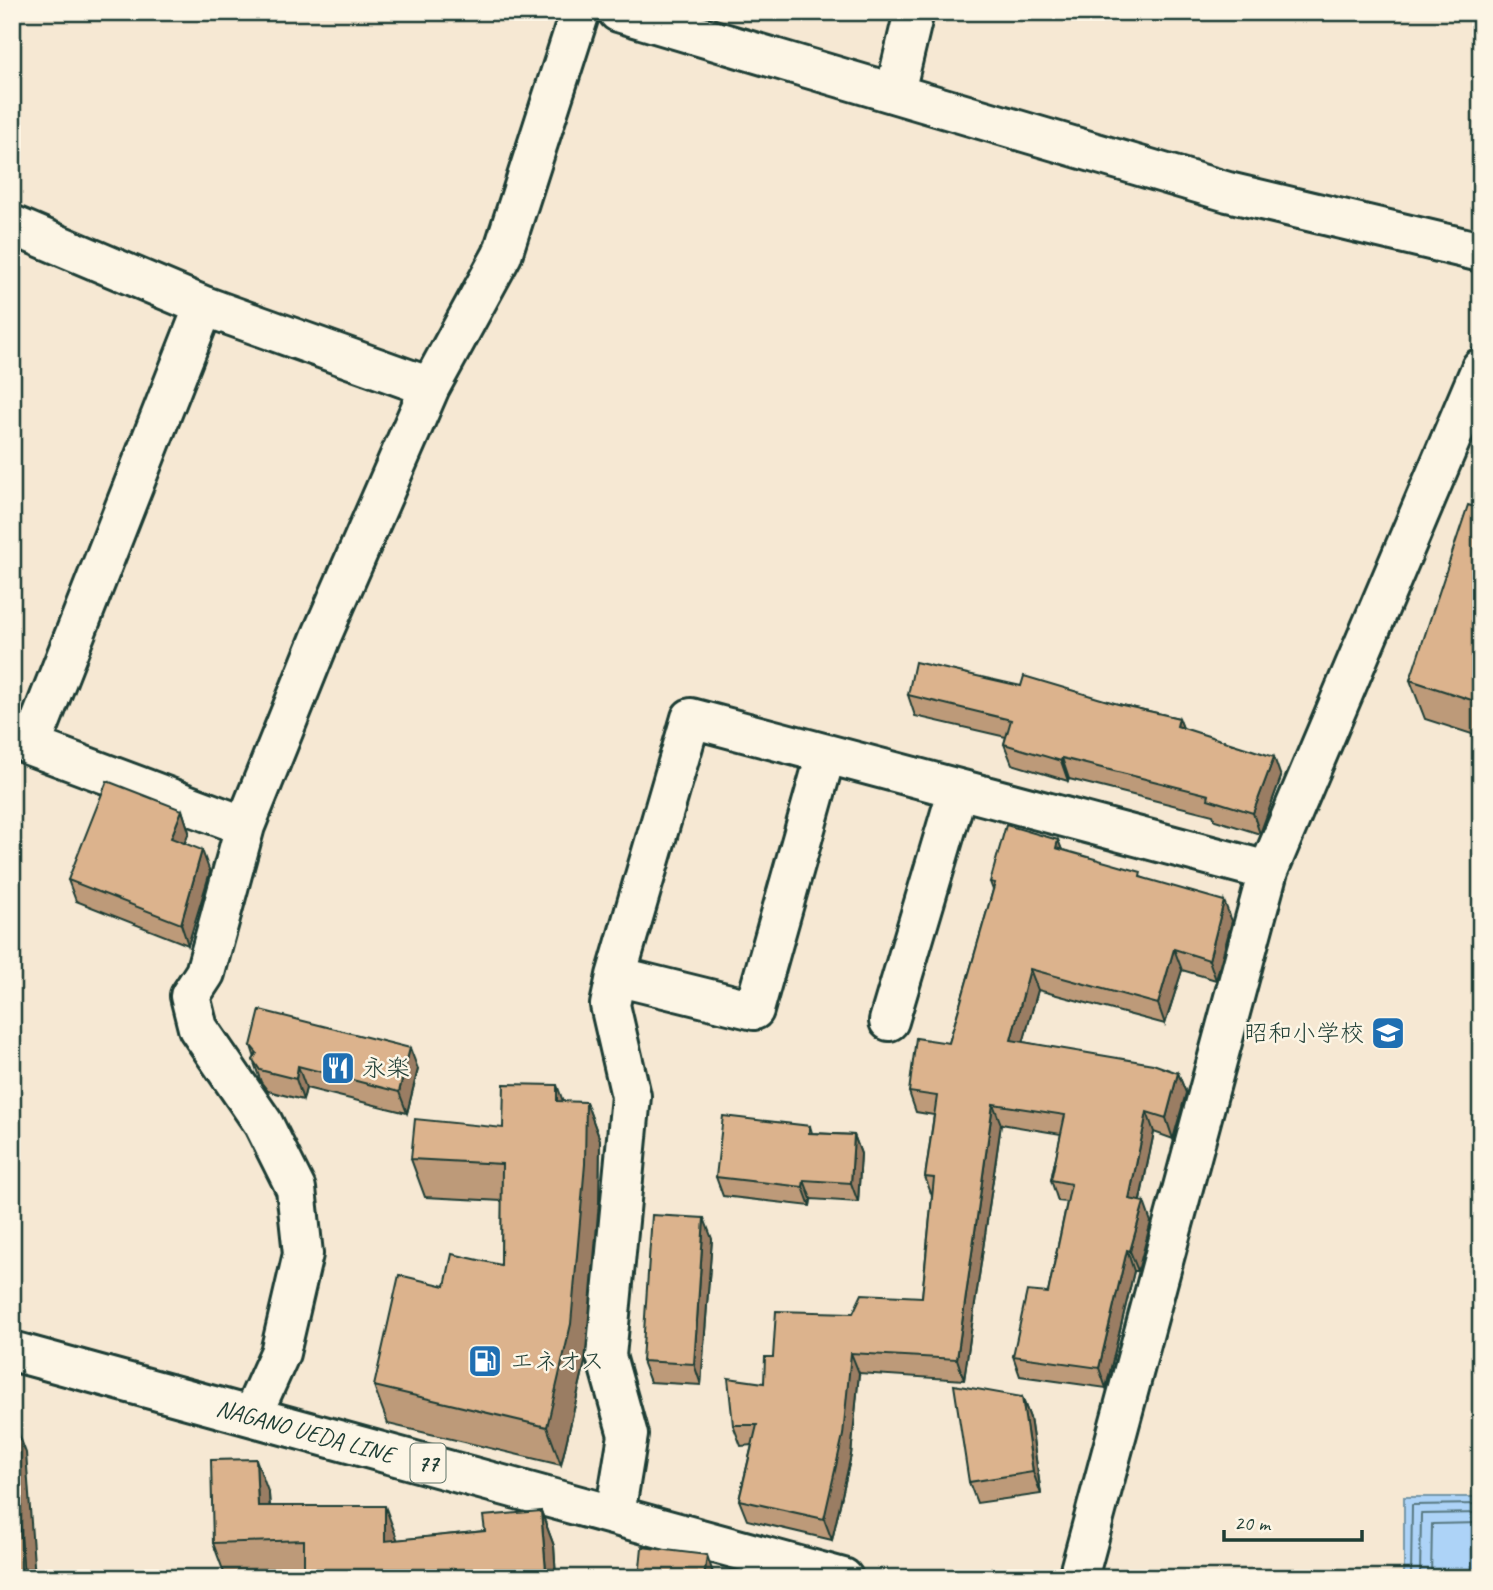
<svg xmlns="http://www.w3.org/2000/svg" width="1493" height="1590" font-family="Caveat,'Klee One',sans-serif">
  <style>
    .water { fill: #add3f7; stroke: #7497a9; stroke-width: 2 }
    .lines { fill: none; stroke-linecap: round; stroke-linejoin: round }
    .shore { stroke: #587982; stroke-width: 2 }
    .minor-casing { stroke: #1f3d34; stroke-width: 44 }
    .primary-casing { stroke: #1f3d34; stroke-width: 44 }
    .minor { stroke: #fcf5e5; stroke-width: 38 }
    .primary { stroke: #fcf5e5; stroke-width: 38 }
    .wall { fill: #bd9a79; stroke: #1f3d34; stroke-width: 2 }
    .shaded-wall { fill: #9a7d63; stroke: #1f3d34; stroke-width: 2 }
    .building { fill: #dcb38d; stroke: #1f3d34; stroke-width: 2 }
    .labels { text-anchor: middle; stroke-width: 5; stroke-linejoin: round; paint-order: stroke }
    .shield { fill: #fcf5e5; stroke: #617469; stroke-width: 2 }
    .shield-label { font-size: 23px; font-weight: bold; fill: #1f3d34 }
    .poi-label { font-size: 24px; fill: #1f3d34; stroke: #fcf5e5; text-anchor: start }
    .street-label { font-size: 24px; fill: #1f3d34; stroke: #fcf5e5 }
  </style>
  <rect width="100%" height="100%" fill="#f6e8d3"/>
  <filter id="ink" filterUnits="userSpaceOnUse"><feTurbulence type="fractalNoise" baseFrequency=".0143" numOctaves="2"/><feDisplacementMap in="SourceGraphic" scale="14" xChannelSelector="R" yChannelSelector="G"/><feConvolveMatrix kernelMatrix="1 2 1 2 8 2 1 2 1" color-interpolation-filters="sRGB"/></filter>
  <g filter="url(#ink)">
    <path class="water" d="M1404,1497h77v81h-77z"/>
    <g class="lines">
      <path class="shore" d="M1411,1578l1,-73 69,-1
        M1420,1578l1,-64 60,-1
        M1431,1578l1,-54 49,-1"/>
      <g class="minor-casing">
        <path id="minor" d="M618,12l610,180 253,60
          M895,92l19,-80
          M12,225l192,81 226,81
          M204,306l-173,440 214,80
          M616,976l138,34 72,-256
          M889,1021l69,-232
          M252,1415l28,-62 23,-99 -7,-65 -33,-66 -65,-95 -8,-32 15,-23 40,-147 76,-189 109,-250 72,-132 78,-243
          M615,1514l13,-79 -22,-79 25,-260 -21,-91 6,-29 75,-258 577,153
          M1078,1578l190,-707 213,-503"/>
      </g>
      <g class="primary-casing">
        <g id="primary">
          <path id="s1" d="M12,1351l831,227"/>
        </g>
      </g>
      <use href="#minor" class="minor"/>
      <use href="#primary" class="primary"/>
    </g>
    <path class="wall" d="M1481,509v228l-56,-18 -15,-39z
      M1021,686l97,18 61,14 4,10 98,49 -21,57 -45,-14 -2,-5 -144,-36 -1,2 -56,-17 -8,-20 2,-7 -91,-21 -7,-21z
      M182,810l7,22 -4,11 25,29 -22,73 -112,-44 -8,-21z
      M1058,840l4,10 81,28 89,43 -16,59 -34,-10 -17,54 -127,-34 -15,52 155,31 8,20 -13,46 -19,-7 -14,69 11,21 -13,49h-4l-28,117 -86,-12 -7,-20 35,-63 19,-91 -9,-1 -7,-21 10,-46 -60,-10 -37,256 -105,-7 -8,82 -19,85 -85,-20 -8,-20 13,-55 -11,1 -8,-21 31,-42 9,-26 80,-44 69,-16 10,-101 -7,-19 9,-62 -18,-3 -7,-20 40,-49 44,-153 -3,-8z
      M251,1046l167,23 -11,44 -101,-25 -3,12 -35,-9 -7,-9 -8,-22 2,-2z
      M563,1102h23l14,38 -1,62 -14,160 -24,103 -173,-41 -14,-38 71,-100 56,-21 1,-64 -77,-4 -14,-38 92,-31z
      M810,1126l2,7 42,2 7,19 -3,48 -47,-3 -1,7 -87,-10 -7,-19z
      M712,1239l-11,146 -51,-3 -8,-21z
      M1022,1397l8,21 11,76 -64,9 -8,-21z
      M269,1494l1,12 127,34 88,-9 56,-20 13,35 2,32h-252v-2l-78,2 -13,-35z"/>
    <path class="shaded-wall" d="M1179,718l8,20 -10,-12z
      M1274,757l7,20 -21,57 -7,-21z
      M1062,758l7,21 -1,2 -7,-20z
      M182,810l7,22 -11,27 -7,-21z
      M1058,840l8,20 -10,-12z
      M202,850l8,22 -22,73 -7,-21z
      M1224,901l8,20 -16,59 -7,-20z
      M1174,949l8,21 -17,54 -7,-20z
      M1030,969l8,21 -20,71 -7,-21z
      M410,1048l8,21 -11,44 -8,-21z
      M298,1066l8,22 -3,12 -7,-21z
      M1178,1073l8,20 -13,46 -7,-21z
      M557,1085l14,38 -14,-22z
      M586,1102l14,38 -1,62 -14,160 -24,103 -14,-38z
      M993,1104l8,20 -37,256 -7,-21z
      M1147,1112l7,20 -18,87 -7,-20z
      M854,1135l7,19 -3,48 -7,-19z
      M804,1180l7,19 -1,7 -7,-19z
      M1144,1202l7,20 -13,49 -8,-20z
      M704,1218l8,21 -11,146 -7,-21z
      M1127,1250l7,21 -28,117 -7,-20z
      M851,1353l8,20 -8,82 -19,85 -8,-21z
      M1022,1397l8,21 11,76 -8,-22z
      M12,1416l14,37 9,125h-11z
      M256,1459l13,35 2,48 -13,-36z
      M385,1506l13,35h-13z
      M541,1511l13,35 2,32h-8l-2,-7z
      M707,1555l7,21v2h-10z"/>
    <path class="building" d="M1468,505l13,4v194l-71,-23z
      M915,662l106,24 3,-10 94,28 61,14 -2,8 97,31 -21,56 -45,-14 1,-4 -147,-37 -1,3 -57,-17 7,-24 -103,-25z
      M107,781l75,29 -11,28 31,12 -21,74 -113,-44z
      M1006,825l52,15 -2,8 85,24 -1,5 84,24 -15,59 -35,-11 -16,55 -128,-35 -19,71 142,24 25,9 -12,45 -19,-6 -18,87 15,3 -14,49 -3,-1 -28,118 -86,-12 14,-65 21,2 23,-109 -20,-4 14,-65 -72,-11 -36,255 -106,-6 -8,82 -19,84 -85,-19 18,-75h-24l-5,-47 36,5 1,-26h8l3,-46 77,2 9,-19 60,3 12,-119 -9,-1 12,-81 -28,-4 7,-54 33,5 46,-160 -5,-1z
      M260,1010l150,38 -11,44 -101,-26 -2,13 -36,-9 -7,-10 4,-7 -6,-7z
      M504,1084l53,1v16l29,1 -1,62 -14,160 -24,103 -173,-41 25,-111 46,11 7,-32 49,11 1,-101 -91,-5 4,-40 88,9z
      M723,1116l87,10 -1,7 45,2 -3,48 -47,-3 -1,7 -87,-10z
      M652,1215l52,3 -10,146 -52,-3z
      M954,1385l68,12 11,75 -64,10z
      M12,1422l12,156h-12z
      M256,1459l2,47h127v35l100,-10 -2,-15 58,-5 5,60 -78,6v1h-164v-38l-91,3 -2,-83z
      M642,1547l65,8 -3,23h-65z"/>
  </g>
  <defs>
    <g id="school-square" transform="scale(1.75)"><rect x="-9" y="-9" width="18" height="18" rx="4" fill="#1f6fb2" stroke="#fcf5e5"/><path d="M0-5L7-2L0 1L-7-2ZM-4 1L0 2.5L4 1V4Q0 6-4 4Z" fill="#fff"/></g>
    <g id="restaurant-square" transform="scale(1.75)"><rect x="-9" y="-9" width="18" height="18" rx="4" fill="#1f6fb2" stroke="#fcf5e5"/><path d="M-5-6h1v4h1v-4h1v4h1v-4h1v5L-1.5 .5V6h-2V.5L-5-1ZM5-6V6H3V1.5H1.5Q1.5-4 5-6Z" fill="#fff"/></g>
    <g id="fuel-square" transform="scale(1.75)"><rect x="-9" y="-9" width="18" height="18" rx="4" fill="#1f6fb2" stroke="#fcf5e5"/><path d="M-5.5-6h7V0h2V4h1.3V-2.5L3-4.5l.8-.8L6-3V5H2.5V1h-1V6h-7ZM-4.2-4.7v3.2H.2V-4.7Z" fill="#fff"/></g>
  </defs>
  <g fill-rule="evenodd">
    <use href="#school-square" x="1388" y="1033"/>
    <use href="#restaurant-square" x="338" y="1068"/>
    <use href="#fuel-square" x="485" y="1361"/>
  </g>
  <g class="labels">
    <rect class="shield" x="410.5" y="1443.5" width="35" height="39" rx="5"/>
    <g class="shield-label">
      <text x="428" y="1471">77</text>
    </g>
    <g class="poi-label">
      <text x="1364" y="1041" text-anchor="end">昭和小学校</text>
      <text x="362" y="1076">永楽</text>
      <text x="510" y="1369">エネオス</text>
    </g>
    <g class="street-label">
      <text dy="8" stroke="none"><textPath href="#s1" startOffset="304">NAGANO UEDA LINE</textPath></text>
    </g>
  </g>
  <rect width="1493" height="1590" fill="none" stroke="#fcf5e5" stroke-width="42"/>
  <rect x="21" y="21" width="1451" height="1548" fill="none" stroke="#1f3d34" stroke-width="2.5" filter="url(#ink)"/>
  <path d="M1224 1530v10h138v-10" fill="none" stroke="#1f3d34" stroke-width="3.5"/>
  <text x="1234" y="1530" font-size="21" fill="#1f3d34" stroke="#fcf5e5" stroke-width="5" paint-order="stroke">20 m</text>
</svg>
